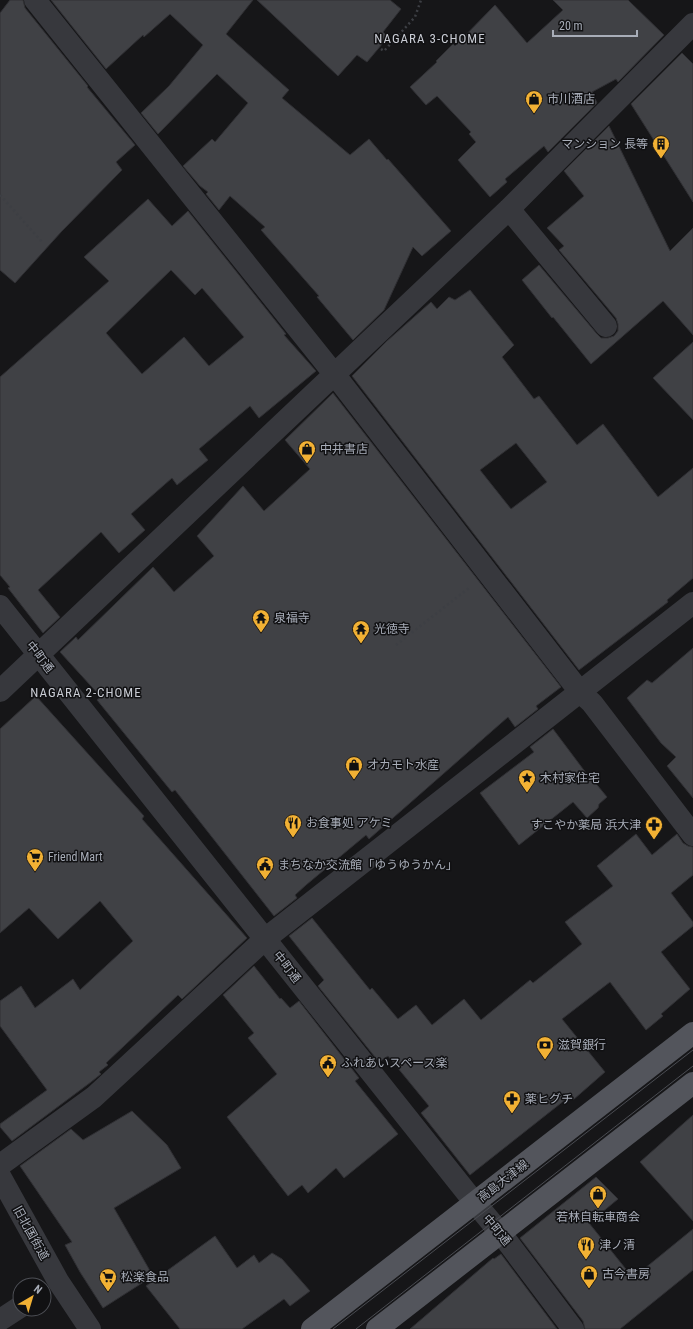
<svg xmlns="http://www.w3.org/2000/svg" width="693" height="1329" font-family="'Roboto Condensed','Noto Sans JP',sans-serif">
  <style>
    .building { fill: #404145; stroke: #303034; fill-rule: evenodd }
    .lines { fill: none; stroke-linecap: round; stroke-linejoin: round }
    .path { stroke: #3d3f44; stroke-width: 2.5; stroke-dasharray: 2 3; stroke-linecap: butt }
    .minor { stroke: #37383d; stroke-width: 22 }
    .major { stroke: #53555c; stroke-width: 22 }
    .tram { stroke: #4a4c52; stroke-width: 1 }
    .labels { text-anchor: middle; stroke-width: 3; stroke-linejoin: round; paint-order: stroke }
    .poi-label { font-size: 12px; fill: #a8adb8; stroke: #111113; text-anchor: start }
    .street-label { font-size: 12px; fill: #a8adb8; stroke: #111113 }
    .neighbourhood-label { font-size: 13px; letter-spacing: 1px; fill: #c9ccd4; stroke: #111113 }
  </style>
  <rect width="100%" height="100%" fill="#161618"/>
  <path class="building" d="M10,0h13l2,8 63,78 -1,1 48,58 -19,17 6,8 -60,61 -47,52 -15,-13v-257z
    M51,0h202l-27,34 63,56 -7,8 68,57 19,-16 18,21 1,-1 63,72 -29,25 -9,-9 -29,63 -31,30 -36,-43 2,-1 -58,-66 4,-3 -35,-31 -11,14 -13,-16 2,-2 -8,-6 -17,-20 29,-27 3,3 33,-39 -31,-29 -59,60 -17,-21 28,-27 34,-41 -33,-31 -26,23 -1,-2 -37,34z
    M257,0h133l11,9 -18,23 5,5 -21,25 -10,-7 -19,21z
    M553,0h75l36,35 -46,47 -2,-3 -24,13 5,11 -49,49 -4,-6 -39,33 2,3 -17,15 -32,-37 18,-18 -7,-8 2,-2 -34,-36 -11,9 -16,-18 27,-25 -1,-1 17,-17 2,2 40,-41 32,38 36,-33z
    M682,53l11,11v138l-62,-98z
    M609,126l61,125 23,-23v107l-30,-34 -72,63 -38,-47 -1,1 -30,-38 17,-15 58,69 4,4h7l6,-2 4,-5v-7l-2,-6 -57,-68 5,-4 -17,-18 37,-32 -20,-25z
    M148,199l24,27 16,-15 98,123 -2,1 32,36 -57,47 -9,-12 -51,43 9,11 -31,25 -5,-7 -41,36 14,16 -26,23 -18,-21 -63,58 22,27 -17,16 -35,-45 2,-1 -10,-12v-198l109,-96 -25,-24zM171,270l24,25 7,-7 42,49 -35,29 -25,-29 -42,37 -36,-41z
    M470,290l44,55 -12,12 32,42 5,-3 38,49 26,-21 55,73 35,-29v110l-26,22 1,2 -89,68 -227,-294 35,-35 44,-39 6,7 12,-12 6,3zM516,443l31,39 -36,27 -31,-39z
    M693,342v78l-40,-42z
    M333,393l228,294 -25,19 2,3 -23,18 -7,-10 -139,122 -3,-4 -60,50 -11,10 2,3 -23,18 -99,-126 -3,2 -75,-92 4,-3 -41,-45 16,-15 2,3 75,-73 21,25 40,-36 -17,-20 46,-50 21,25 46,-42 -25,-29z
    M693,648v150l-26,-32 9,-9 -15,-14 -34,-45 20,-18 5,3z
    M36,696l108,120 -2,3 105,119 -65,61 -4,-4 -72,68 2,2 -9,7 2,2 -10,8 -79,59 -12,-14v-3l47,-34 -47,-64v-25l21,-15 14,22 38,-29 7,11 53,-49 -33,-40 -42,38 -29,-31 -29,25v-204z
    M553,729l39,52 1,-1 14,17 -8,7 -1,4 -11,10 -14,-16 -54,43 -39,-52 54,-41 -4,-5z
    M636,834l16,21 25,-21 6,9 5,3 5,1v28l-22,18 22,29v4l-32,26 29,37 -29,25 2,2 -17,14 -36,-48 -48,37 43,53 -32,28 -3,-4 -100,79 -49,-62 8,-7 -41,-50 -9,6 -61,-76 6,-6 -35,-44 23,-18 58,72 2,-2 26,31 18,-14 16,20 32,-26 17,21 49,-40 3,3 49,-39 -17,-22 48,-36 -16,-20z
    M254,966l26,33 1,-1 9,10 9,-7 60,77 -4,3 43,53 -54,44 -8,-10 -28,25 -6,-8 -14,11 -61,-79 50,-43 -29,-36 6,-5 -31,-38z
    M132,1111l35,34 14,23 -67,40 39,68 -50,32 -23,-36 -15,-27 7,-3 -52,-76 51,-37 12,11z
    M693,1115v106l-53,-59z
    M596,1177l22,22 -29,24 44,55 60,-49v41l-73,59h-35l-2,-8 -63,-83z
    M215,1236l22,32 17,-13 5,8 13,-10 10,6 28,32 -20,15 -6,-7 -42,30h-62l-34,-43z
    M501,1254l56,75h-147l83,-71 1,1z"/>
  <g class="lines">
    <path class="path" d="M381,49l3,2 31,-34 6,-17
      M0,195l42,47
      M396,645l73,-57"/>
    <path class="minor" d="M35,0l300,375 245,317 12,11 101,132
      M509,209l97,117
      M0,606l467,587 39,47 67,89
      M0,691l509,-482 184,-185
      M0,1165l94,-68 171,-158 428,-336
      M0,1176l58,105 32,48
      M0,1320l20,-13"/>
    <path class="major" d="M312,1329l381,-296
      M377,1329l316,-246"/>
    <path class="tram" d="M333,1329l360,-279
      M356,1329l337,-263"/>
  </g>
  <defs>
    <g id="shop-pin" transform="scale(0.9)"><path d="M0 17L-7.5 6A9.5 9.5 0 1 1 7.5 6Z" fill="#f2b134" stroke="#111113"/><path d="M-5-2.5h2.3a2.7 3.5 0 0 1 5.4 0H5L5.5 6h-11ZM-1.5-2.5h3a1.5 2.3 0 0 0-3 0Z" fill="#111"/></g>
    <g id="building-pin" transform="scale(0.9)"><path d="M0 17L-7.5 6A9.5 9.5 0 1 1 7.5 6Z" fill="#f2b134" stroke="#111113"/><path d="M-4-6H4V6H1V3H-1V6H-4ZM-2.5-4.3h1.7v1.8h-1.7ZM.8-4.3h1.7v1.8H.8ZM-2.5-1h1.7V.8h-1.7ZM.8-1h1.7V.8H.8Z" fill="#111"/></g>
    <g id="temple-pin" transform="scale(0.9)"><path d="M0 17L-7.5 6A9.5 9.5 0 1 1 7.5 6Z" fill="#f2b134" stroke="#111113"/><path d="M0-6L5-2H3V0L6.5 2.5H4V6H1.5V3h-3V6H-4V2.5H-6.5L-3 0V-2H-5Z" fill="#111"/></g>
    <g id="sight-pin" transform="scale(0.9)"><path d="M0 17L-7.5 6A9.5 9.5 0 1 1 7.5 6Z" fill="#f2b134" stroke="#111113"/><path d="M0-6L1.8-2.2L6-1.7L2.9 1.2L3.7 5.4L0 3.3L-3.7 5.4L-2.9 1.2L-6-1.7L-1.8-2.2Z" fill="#111"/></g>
    <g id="restaurant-pin" transform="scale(0.9)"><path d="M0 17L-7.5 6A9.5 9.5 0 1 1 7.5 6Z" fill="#f2b134" stroke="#111113"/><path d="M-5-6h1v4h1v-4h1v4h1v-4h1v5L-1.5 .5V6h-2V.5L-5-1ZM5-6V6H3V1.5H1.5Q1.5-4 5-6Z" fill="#111"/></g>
    <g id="pharmacy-pin" transform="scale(0.9)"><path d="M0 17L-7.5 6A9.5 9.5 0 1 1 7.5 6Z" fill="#f2b134" stroke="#111113"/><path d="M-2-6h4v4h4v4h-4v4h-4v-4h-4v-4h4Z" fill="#111"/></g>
    <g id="supermarket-pin" transform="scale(0.9)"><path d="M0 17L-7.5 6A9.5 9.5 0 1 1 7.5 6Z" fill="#f2b134" stroke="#111113"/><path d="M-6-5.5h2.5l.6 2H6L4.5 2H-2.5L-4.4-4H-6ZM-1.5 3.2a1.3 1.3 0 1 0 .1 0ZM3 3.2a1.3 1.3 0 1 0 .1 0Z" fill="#111"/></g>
    <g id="civic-pin" transform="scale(0.9)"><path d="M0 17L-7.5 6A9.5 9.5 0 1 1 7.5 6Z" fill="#f2b134" stroke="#111113"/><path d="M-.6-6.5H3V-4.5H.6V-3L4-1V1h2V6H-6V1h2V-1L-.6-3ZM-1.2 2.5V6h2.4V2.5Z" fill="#111"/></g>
    <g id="bank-pin" transform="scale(0.9)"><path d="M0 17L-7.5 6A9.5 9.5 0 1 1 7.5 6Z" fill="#f2b134" stroke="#111113"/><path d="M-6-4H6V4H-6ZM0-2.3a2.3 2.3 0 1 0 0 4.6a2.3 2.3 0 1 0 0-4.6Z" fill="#111"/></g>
  </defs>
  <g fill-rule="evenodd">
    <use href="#shop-pin" x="534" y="99"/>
    <use href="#building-pin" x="661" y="144"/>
    <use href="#shop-pin" x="307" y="449"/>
    <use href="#temple-pin" x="261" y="618"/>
    <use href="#temple-pin" x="361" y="629"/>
    <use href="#shop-pin" x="354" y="765"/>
    <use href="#sight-pin" x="527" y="778"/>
    <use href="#restaurant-pin" x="293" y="823"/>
    <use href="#pharmacy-pin" x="654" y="825"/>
    <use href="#supermarket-pin" x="35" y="857"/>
    <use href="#civic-pin" x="265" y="865"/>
    <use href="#bank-pin" x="545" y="1045"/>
    <use href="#civic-pin" x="328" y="1063"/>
    <use href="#pharmacy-pin" x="512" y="1099"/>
    <use href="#shop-pin" x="598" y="1194"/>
    <use href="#restaurant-pin" x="586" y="1245"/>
    <use href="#shop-pin" x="589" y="1274"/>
    <use href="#supermarket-pin" x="108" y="1277"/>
  </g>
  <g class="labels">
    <g class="poi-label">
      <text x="547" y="103">市川酒店</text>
      <text x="648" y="148" text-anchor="end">マンション 長等</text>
      <text x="320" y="453">中井書店</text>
      <text x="274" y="622">泉福寺</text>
      <text x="374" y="633">光徳寺</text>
      <text x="367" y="769">オカモト水産</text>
      <text x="540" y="782">木村家住宅</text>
      <text x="306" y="827">お食事処 アケミ</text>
      <text x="641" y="829" text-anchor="end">すこやか薬局 浜大津</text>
      <text x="48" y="861">Friend Mart</text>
      <text x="278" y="869">まちなか交流館「ゆうゆうかん」</text>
      <text x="558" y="1049">滋賀銀行</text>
      <text x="341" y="1067">ふれあいスペース楽</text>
      <text x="525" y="1103">薬ヒグチ</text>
      <text x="598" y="1221" text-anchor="middle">若林自転車商会</text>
      <text x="599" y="1249">津ノ清</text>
      <text x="602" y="1278">古今書房</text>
      <text x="121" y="1281">松楽食品</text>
    </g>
    <g class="street-label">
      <text transform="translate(40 657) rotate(52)" y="4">中町通</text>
      <text transform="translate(287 967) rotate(52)" y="4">中町通</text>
      <text transform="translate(503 1181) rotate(-38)" y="4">高島大津線</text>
      <text transform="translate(497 1230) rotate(50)" y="4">中町通</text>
      <text transform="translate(31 1233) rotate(61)" y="4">旧北国街道</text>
    </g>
    <g class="neighbourhood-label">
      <text x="430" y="43">NAGARA 3-CHOME</text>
      <text x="86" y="697">NAGARA 2-CHOME</text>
    </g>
  </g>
  <g transform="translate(32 1297) rotate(38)"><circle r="19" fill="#111113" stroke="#4d4f55"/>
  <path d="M0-3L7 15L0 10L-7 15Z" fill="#f2b134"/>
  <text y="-6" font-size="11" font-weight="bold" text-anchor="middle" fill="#a8adb8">N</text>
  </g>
  <path d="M553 30v6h84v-6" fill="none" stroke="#a8adb8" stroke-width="2"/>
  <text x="559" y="30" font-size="12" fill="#a8adb8" stroke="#111113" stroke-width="3" paint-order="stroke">20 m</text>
</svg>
